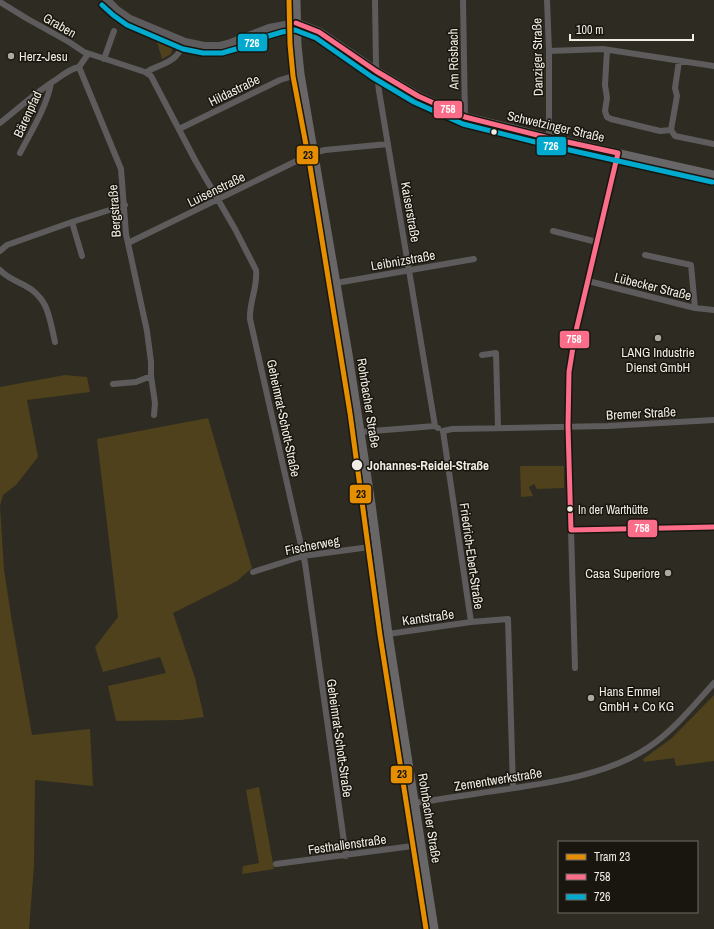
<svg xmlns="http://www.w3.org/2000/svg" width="714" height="929" font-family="'Archivo Narrow',sans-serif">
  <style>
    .green { fill: #4e411b }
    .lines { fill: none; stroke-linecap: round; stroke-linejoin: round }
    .minor { stroke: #5e5b5c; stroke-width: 6 }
    .tertiary { stroke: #5e5b5c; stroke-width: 8 }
    .secondary { stroke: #686666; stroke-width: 9 }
    .bus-1-casing { stroke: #18160f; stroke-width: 8 }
    .bus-2-casing { stroke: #18160f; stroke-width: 8 }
    .bus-1 { stroke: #fb6d88; stroke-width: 5 }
    .bus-2 { stroke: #00a9ce; stroke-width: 5 }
    .tram-1-casing { stroke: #18160f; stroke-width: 8 }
    .tram-1 { stroke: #e48e00; stroke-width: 5 }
    .poi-dot { fill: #ada9a0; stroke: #18160f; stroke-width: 1.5 }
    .bus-dot { fill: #f1ede4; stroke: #18160f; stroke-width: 1.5 }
    .labels { text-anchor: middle; stroke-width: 3; stroke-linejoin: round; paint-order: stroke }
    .bus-label { font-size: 12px; fill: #f1ede4; stroke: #18160f; text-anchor: start }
    .street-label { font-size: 13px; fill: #f1ede4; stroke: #18160f }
    .poi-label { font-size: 13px; fill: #f1ede4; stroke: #18160f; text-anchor: start }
    .stop-label { font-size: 13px; font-weight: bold; fill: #f1ede4; stroke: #18160f; text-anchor: start }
    .line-badge { stroke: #18160f; stroke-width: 1.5 }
    .badge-label { font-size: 11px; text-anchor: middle; font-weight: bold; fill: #fff }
    .pale-badge-label { font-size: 11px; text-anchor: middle; font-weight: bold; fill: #111 }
  </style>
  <rect width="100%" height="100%" fill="#2e2b23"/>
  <path class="green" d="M155,35l17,9 1,3 -2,7 -9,5z
    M65,375l22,2 3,15 -63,8 11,57 -22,28 -13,10 -3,11 4,64 8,52 20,113 58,-6 3,57 -58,-6 -1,86 -5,63h-29v-542z
    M208,418l44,150 -15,13 -64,32 22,65 9,39 -23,3 -65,1 -8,-35 58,-13 -6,-16 -57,15 -8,-25 23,-30 -21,-178z
    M520,466h44v22l-27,1 -3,-5 -5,3 4,9 -12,1z
    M714,695v66l-38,5 -2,-8 -30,4 -1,-3 29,-21z
    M259,787l15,82 -32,5 1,-8 16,-3 -13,-73z"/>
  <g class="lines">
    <path class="minor" d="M375,0l1,65 3,26 56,335
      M463,0l2,117
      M547,0l2,51v87
      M0,2l26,16 43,24 15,10 61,20 6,4 44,84 40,69 21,41c2,16 -7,33 -6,49l55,244 41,293
      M607,50l-2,35 2,13 -2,13 2,6 4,2 49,12 11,-1 4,6 39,8
      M549,51l54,-2 111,17
      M104,59l10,-28
      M79,67l42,102 5,65 21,97 4,31v14l-15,6 -23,2
      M79,67l9,-13
      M147,72c4,-3 7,-4 12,-6 15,-6 19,-10 26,-24
      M0,123c19,-15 36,-31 57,-44 7,-5 13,-10 22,-12
      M179,129l101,-49 20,-6
      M671,130l6,-34 -2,-8 4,-27
      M20,153c11,-21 27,-47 31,-70
      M553,231l44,11
      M128,243l185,-90 12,-3 63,-6
      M0,251l7,-6 65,-23
      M645,255l46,10 4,43
      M82,256l-10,-34 53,-17
      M0,270c6,7 16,11 24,15 25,13 25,32 31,57
      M588,281l107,27 19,2
      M336,283l138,-24
      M482,355l14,-2 2,74
      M151,376l4,27 -1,12
      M443,431l28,191 37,-3 5,169
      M443,431l9,-2 156,-3 106,-6
      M360,432l75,-6 3,2
      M571,530l143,-3
      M253,572l50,-16 74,-10
      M388,634l83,-12
      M575,668l-7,-242 1,-54 6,-37 43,-182
      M414,803c29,-4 58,-9 87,-13 48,-7 107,-15 148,-43 25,-17 45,-42 65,-64
      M276,864l144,-19"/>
    <path class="tertiary" d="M107,0l10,10 13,9 55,23 19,4h16l8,-2 41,-16 27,-5"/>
    <path class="secondary" d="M296,0l1,45 3,29 48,280 23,150 17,130 46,295
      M296,23l23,9 57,39 42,25 47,21 84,21 165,37"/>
    <g class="bus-1-casing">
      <path id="bus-1" d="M296,23l23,9 57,39 42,25 47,21 84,21 69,15
        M571,530l-3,-104 1,-54 6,-37 43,-182
        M571,530l143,-3"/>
    </g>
    <g class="bus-2-casing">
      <path id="bus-2" d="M102,5l11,10 14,10 56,24 20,4h19l21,-6 22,-10 17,-5 13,-2 21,8 56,39 42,25 49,22 84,21 165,37"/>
    </g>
    <use href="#bus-1" class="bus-1"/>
    <use href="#bus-2" class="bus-2"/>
    <g class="tram-1-casing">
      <path id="tram-1" d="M289,0l1,44 3,32 17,90 40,247 30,222 46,294"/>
    </g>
    <use href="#tram-1" class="tram-1"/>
  </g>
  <g class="poi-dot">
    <circle cx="11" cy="56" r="4"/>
    <circle cx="658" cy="338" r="4"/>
    <circle cx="668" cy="573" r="4"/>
    <circle cx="591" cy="698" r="4"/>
  </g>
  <g class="bus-dot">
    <circle cx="494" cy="132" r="3.5"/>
    <circle cx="357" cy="465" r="6"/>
    <circle cx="570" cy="509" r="3.5"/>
  </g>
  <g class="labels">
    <g class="bus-label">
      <text x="578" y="514">In der Warthütte</text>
    </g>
    <g class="street-label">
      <text transform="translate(60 25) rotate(30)" y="5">Graben</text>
      <text transform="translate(537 57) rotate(-91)" y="5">Danziger Straße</text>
      <text transform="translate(453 59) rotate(-91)" y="5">Am Rösbach</text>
      <text transform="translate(234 90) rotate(-26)" y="5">Hildastraße</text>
      <text transform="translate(27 114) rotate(-65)" y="5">Bärenpfad</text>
      <text transform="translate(556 126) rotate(13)" y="5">Schwetzinger Straße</text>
      <text transform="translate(216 189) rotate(-26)" y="5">Luisenstraße</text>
      <text transform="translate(114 211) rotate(-94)" y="5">Bergstraße</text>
      <text transform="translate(411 212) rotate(80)" y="5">Kaiserstraße</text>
      <text transform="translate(403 260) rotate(-10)" y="5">Leibnizstraße</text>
      <text transform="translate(653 286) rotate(14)" y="5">Lübecker Straße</text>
      <text transform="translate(369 403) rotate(81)" y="5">Rohrbacher Straße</text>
      <text transform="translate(641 413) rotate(-3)" y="5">Bremer Straße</text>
      <text transform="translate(284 418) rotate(78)" y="5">Geheimrat-Schott-Straße</text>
      <text transform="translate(312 545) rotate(-11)" y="5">Fischerweg</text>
      <text transform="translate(472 556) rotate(82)" y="5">Friedrich-Ebert-Straße</text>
      <text transform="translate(428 617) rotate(-8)" y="5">Kantstraße</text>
      <text transform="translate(340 738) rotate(82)" y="5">Geheimrat-Schott-Straße</text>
      <text transform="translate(498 779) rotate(-9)" y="5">Zementwerkstraße</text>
      <text transform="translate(430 818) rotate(81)" y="5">Rohrbacher Straße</text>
      <text transform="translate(347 844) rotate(-8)" y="5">Festhallenstraße</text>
    </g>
    <g class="poi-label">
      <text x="19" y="61">Herz-Jesu</text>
      <text x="658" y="357" text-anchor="middle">LANG Industrie<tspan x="658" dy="15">Dienst GmbH</tspan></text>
      <text x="660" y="578" text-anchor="end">Casa Superiore</text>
      <text x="599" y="696">Hans Emmel<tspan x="599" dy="15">GmbH + Co KG</tspan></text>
    </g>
    <g class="stop-label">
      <text x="367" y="470">Johannes-Reidel-Straße</text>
    </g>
  </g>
  <g class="line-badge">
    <rect x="237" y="33" width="31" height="19" rx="4" fill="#00a9ce"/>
    <rect x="433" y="100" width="30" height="19" rx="4" fill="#fb6d88"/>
    <rect x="536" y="136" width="31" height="20" rx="4" fill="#00a9ce"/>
    <rect x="296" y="145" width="23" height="20" rx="4" fill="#e48e00"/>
    <rect x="559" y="330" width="31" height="19" rx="4" fill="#fb6d88"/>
    <rect x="349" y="484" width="23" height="20" rx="4" fill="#e48e00"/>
    <rect x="627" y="519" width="31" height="19" rx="4" fill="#fb6d88"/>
    <rect x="390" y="765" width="23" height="19" rx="4" fill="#e48e00"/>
  </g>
  <g class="badge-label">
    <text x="252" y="47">726</text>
    <text x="448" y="113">758</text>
    <text x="551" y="150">726</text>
    <text x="574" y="343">758</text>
    <text x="642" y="532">758</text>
  </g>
  <g class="pale-badge-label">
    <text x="308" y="159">23</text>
    <text x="361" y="498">23</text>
    <text x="402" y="778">23</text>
  </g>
  <rect x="558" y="841" width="140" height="72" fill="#18160f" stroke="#6f6c64"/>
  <rect x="566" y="854" width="20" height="6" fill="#e48e00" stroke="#6f6c64"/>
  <text x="594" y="861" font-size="12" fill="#f1ede4">Tram 23</text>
  <rect x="566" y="874" width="20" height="6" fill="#fb6d88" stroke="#6f6c64"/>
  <text x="594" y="881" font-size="12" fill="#f1ede4">758</text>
  <rect x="566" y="894" width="20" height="6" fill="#00a9ce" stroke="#6f6c64"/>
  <text x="594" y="901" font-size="12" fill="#f1ede4">726</text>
  <path d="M570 34v6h123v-6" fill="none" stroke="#f1ede4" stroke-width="2"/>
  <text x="576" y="34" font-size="12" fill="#f1ede4" stroke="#18160f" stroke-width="3" paint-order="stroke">100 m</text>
</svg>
